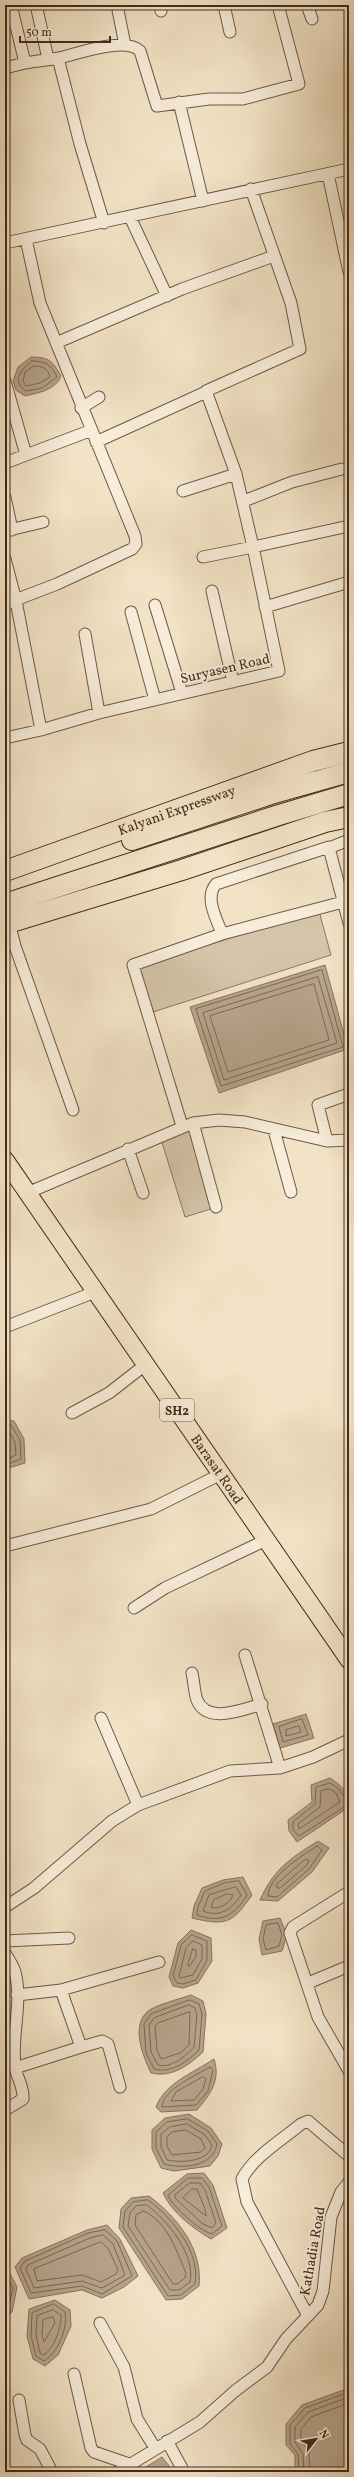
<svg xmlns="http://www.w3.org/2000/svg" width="354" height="2477" font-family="Vollkorn,serif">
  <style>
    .green { fill: #d4c4a9; stroke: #8c7762 }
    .water { fill: #b7a48c; stroke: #89735f }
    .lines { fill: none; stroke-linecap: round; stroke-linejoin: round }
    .shore { stroke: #7e6754; stroke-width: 1 }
    .street-casing { stroke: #705846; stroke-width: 13 }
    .primary-casing { stroke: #442a1c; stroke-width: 19 }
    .highway-casing { stroke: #442a1c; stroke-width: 22 }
    .street { stroke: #f7edda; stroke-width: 11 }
    .primary { stroke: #f2e3c6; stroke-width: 17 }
    .highway { stroke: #f2e3c6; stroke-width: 20 }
    .labels { text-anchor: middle; stroke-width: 4; stroke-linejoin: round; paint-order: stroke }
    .shield { fill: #f7edda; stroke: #7a6455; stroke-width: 1 }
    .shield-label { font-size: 13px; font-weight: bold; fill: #442a1c }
    .street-label { font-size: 14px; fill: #442a1c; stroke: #f7edda }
  </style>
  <rect width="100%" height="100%" fill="#f2e3c6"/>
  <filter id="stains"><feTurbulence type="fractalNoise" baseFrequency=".005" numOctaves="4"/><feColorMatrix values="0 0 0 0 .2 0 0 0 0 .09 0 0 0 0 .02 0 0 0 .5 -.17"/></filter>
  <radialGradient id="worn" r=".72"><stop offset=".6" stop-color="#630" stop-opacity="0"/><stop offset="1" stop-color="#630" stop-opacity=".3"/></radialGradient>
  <path class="green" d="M319,911l12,44 -178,57 -15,-46z
    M189,1126l25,82 -29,9 -24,-78z"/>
  <path class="water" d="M31,357c18,0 22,4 30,19 -5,14 -23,17 -36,20l-9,-6 -3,-9 5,-14z
    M325,965l23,84 -129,44 -29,-86z
    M5,1420l9,1 10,18 1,24 -20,6z
    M306,1714l8,24 -34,10 -7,-24z
    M330,1778c12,8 19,14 19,29l-52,35 -8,-11 -1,-11 24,-18 -1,-17z
    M318,1841l11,7 -17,24 -34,29 -18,-1c14,-31 29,-41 58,-59z
    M243,1877l9,18c-20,29 -26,31 -60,23l2,-12 8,-18 21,-8z
    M280,1918l7,17 -5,16 -20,4 -3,-16 4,-18z
    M191,1930l20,8 1,23 -14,22 -15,5 -10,-2 -4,-9 9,-34z
    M191,1995l12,6 3,13 -3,38c-15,14 -32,26 -52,21 -8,-17 -20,-46 -4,-61 7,-7 33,-13 44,-17z
    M214,2059c7,21 -4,36 -17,51l-36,2 -5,-5c9,-24 37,-34 58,-48z
    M189,2114l22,14 11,16 -4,12 -8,10 -36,5 -13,-3 -9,-19v-19l13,-12z
    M204,2173l9,12 14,43 -16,11c-18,-11 -39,-26 -48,-46l24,-19z
    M149,2196c28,21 54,53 50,90l-17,13 -16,1 -47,-72 2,-19 10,-11z
    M107,2225l13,14 18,37 -14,11 -22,11 -20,-8 -53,9 -14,-32 7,-9 65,-28z
    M5,2264l12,23 -5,25 -7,6z
    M55,2300l15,10 1,16 -13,29 -13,11 -12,-7 -6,-23 2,-27z
    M349,2388v84h-54v-17l-9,-10v-21l16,-19z
    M162,2457l12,15h-36z"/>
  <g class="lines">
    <path class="shore" d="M32,361c13,0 20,4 25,16l-15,11 -16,3c-15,-10 -5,-22 6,-30z
      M34,366c8,0 14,2 16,11l-10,6 -14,3 -3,-5 2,-9z
      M322,970l21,77 -122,39 -25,-77z
      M318,977l19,66 -113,37 -21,-67z
      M314,984l15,56 -101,32 -18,-56z
      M5,1424l6,1 9,15 1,19 -16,6
      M5,1429l3,1 7,12 1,13 -11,5
      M302,1719l6,16 -25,7 -4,-15z
      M299,1726l2,6 -15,4v-6z
      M330,1789l6,4 4,9 -41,27 -1,-5 22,-17 1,-16z
      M349,1799l-4,-1 -6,-9 -9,-6 -14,4 -1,17 -22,18v8l6,6 50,-32
      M317,1846l5,4 -13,19 -32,28 -9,-1c0,-20 34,-40 49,-50z
      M306,1859l3,2 -3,5 -26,22h-3v-4z
      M239,1881l8,14c-12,20 -26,29 -50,20l1,-8 7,-16 19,-8z
      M236,1887l5,8c-9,14 -21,23 -38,16l6,-16z
      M227,1894l6,1c-3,8 -13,15 -22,12l3,-7z
      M278,1923l4,12 -3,11 -13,4 -3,-11 3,-14z
      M192,1935l15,6v19l-11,20 -13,4 -6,-1 -4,-7 8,-31z
      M193,1941l9,4v14l-9,16 -13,3 -1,-2 7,-28z
      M193,1949l3,1v7l-7,10 -1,-3z
      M190,2000l9,4 3,10 -3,36c-11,11 -28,24 -45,19l-8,-16 -2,-29 7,-10z
      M189,2005l6,3 2,7 -3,32c-8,9 -24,22 -36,18l-7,-13 -2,-27 5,-7z
      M190,2012l-1,33 -9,8 -19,6 -4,-9 -2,-24 3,-3z
      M210,2067l3,3 -5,21 -12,14 -34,2c0,-17 35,-32 48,-40z
      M203,2077l3,2 -3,10 -9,11 -23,1 5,-9z
      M188,2119l20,12 9,13c-4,23 -34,25 -53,20l-8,-16v-16l11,-10z
      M187,2124l18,11 7,10c-3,17 -30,18 -45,15l-6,-13v-13l9,-7z
      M186,2130l15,9 4,9 -4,4 -29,3 -5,-9v-9l5,-5z
      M188,2178h14l7,9 13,39 -10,8c-12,-3 -39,-27 -44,-38z
      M190,2183h10l5,7 11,33 -4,5 -9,-4 -28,-26v-3z
      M192,2189h5l8,20 1,7 -23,-18z
      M148,2200c24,17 53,53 47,84l-14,11 -13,1 -45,-69 2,-16 8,-9z
      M147,2205c20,15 49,50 43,77l-11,8h-9l-42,-64 2,-13 6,-7z
      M144,2211c24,12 32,39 42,62l-1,5 -8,6h-4l-38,-59 1,-10z
      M105,2230l12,11 15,35 -30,18 -20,-8 -51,7 -11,-25 5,-7 63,-28z
      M103,2235l10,9 12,31 -23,13 -20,-7 -48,7 -8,-19 2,-4 62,-27z
      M101,2242l7,6 10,22 -2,4 -15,8 -19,-7 -45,6 -3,-12z
      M5,2273l8,15 -5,22 -3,3
      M54,2304l11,8c3,16 -7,41 -21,49l-8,-5 -5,-20 1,-23z
      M53,2310l8,5c1,11 -7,35 -18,40l-3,-2 -4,-18 1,-19z
      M53,2317l2,6 -11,19 -2,-7 1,-15z
      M299,2472l-1,-18 -8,-10v-19l15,-17 44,-16
      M304,2472l-1,-18 -8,-12v-15l13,-15 41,-15
      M310,2472l-1,-20 -8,-13v-10l10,-12 38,-14"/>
    <g class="street-casing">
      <path id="street" d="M11,5l14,58c11,-2 23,-3 34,-5 17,-4 67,-22 81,-7l17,55 52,-7h34l56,-15 -21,-79
        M117,5l8,40
        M160,5l1,6
        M224,5l6,27
        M307,5l5,14
        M37,9l11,50
        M58,58l22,86 24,79
        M5,68l20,-5
        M179,102l24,99
        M328,174l21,98
        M130,217l37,79
        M5,243l344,-74
        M56,343l126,-54 92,-33
        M5,381l21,74
        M81,408l18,-11
        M96,442l110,-50
        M5,463l87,-33
        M183,491l53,-17
        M5,497l7,33
        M244,501l48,-19 50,-13
        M5,531l38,-9
        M203,557l50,-10 -17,-73 -30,-83 94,-42 -9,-46 -40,-114
        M5,559l11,42 25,129
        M212,591l21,91
        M5,604l52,-20 75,-35 4,-5 -1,-8 -95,-233 -14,-64
        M155,605l27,88
        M265,607l84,-25
        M131,612l24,88
        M85,634l14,79
        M5,738l36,-8 58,-17 180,-42 -26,-124 96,-21
        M349,840l-20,8 20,75
        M9,923l6,23 58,164
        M222,934c-5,-15 -18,-36 -6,-50l113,-37
        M193,1123l23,84
        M182,1126l-49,-161 89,-31 121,-32
        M274,1130l17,62
        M327,1141l-9,-36 31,-11
        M128,1149l15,44
        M27,1193l166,-70 26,-3 26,2 82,19 22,-1
        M5,1327l90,-35
        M72,1413l37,-20 36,-28
        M5,1546l146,-37 70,-35
        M134,1608l31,-20 101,-48
        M245,1655l35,113
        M192,1673c2,8 2,19 5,27 10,25 47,9 65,4
        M101,1718l37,87
        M349,1892l-56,35 -3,6 28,84 31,54
        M5,1907l29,-19 78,-67 26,-16 92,-34 50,-3 33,-11 36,-17
        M5,1941l64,-3
        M5,1953c3,5 8,12 10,19 8,30 -4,64 0,95 2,11 9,20 8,32l-18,11
        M308,1983l41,-17
        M61,1990l20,57 21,-6 6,3 12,43
        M17,1995l44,-5 98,-28
        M15,2068l66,-21
        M308,2316l-61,-114 -5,-23c11,-22 40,-39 59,-55l7,-3 41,35
        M100,2323l24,44 13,52 18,29
        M74,2374l17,74 3,4 35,12
        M19,2400l6,35 2,5 13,9 12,23
        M167,2441l17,31
        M118,2472l82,-50 35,-31 32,-24 19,-28 32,-34 5,-14 8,-74 10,-25 8,-10"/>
    </g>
    <g class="primary-casing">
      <g id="primary">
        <path id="s1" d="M5,1160l344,500"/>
      </g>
    </g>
    <g class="highway-casing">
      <g id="highway">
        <path d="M132,840l139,-46 78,-22"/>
        <path id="s2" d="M5,871l308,-110 36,-9"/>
        <path d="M5,904l274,-89 70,-21"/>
        <path d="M5,924l177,-54 143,-48 24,-5"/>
      </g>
    </g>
    <use href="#street" class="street"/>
    <use href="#primary" class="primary"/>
    <use href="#highway" class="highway"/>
  </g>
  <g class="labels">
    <rect class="shield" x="160" y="1399" width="34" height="22" rx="3"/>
    <g class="shield-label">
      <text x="177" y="1415">SH2</text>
    </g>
    <g class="street-label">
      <text transform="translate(225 668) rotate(-13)" y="5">Suryasen Road</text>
      <text dy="5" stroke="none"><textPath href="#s2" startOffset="182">Kalyani Expressway</textPath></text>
      <text dy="5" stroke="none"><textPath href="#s1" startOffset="375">Barasat Road</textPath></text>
      <text transform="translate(312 2251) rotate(-80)" y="5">Kathadia Road</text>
    </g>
  </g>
  <rect width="354" height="2477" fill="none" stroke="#f2e3c6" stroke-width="20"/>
  <rect x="6" y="6" width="342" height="2465" fill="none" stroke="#442a1c" stroke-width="2"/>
  <rect x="10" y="10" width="334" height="2457" fill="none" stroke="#442a1c"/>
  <g transform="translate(316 2439) rotate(59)" stroke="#f7edda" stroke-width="3" paint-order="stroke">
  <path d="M0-3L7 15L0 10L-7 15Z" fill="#442a1c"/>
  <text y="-6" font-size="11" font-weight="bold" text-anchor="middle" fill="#442a1c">N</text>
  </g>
  <path d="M20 36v6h90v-6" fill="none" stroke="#442a1c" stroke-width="2"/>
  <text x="26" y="36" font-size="12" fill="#442a1c" stroke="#f7edda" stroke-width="3" paint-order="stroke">50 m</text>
  <rect width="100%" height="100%" filter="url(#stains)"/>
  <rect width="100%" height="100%" fill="url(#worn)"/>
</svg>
